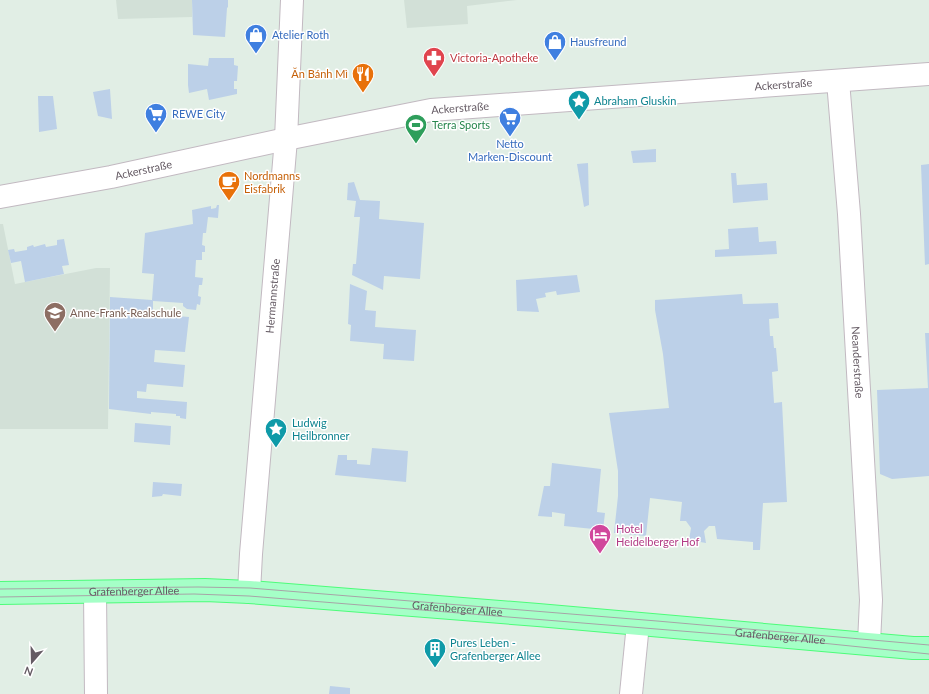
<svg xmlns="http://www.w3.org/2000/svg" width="929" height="694" font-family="Lato,sans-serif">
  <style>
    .education { fill: #d2e0d7 }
    .green { fill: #bcd0e8 }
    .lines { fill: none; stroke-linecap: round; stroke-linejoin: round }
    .minor-casing { stroke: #c2b9c1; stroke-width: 24 }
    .major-casing { stroke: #4dfc7a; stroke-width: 24 }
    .minor { stroke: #fff; stroke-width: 22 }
    .major { stroke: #a5ffc7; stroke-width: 22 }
    .tram { stroke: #a7a4a7; stroke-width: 1 }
    .labels { text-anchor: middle; stroke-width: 3; stroke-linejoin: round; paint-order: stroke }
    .shop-label { font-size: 11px; fill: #366cbe; stroke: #fff; text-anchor: start }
    .health-label { font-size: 11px; fill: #be3a42; stroke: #fff; text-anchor: start }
    .food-label { font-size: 11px; fill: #c56008; stroke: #fff; text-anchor: end }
    .street-label { font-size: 11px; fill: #645a63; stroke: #fff }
    .culture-label { font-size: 11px; fill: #0d838f; stroke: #fff; text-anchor: start }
    .leisure-label { font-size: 11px; fill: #27864d; stroke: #fff; text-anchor: start }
    .education-label { font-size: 11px; fill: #785e54; stroke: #fff; text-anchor: start }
    .hotel-label { font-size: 11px; fill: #b23c85; stroke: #fff; text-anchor: start }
  </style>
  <rect width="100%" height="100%" fill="#e1eee5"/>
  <path class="education" d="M116,0h76v17l-74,2z
    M404,0h113l-50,6 1,18 -61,4z
    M0,224h3l12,60 81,-16h14l-2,161h-108z"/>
  <path class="green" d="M192,0h36v7l-1,1 -2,29 -32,-2z
    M209,58h25v7l4,1 -1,15h-3v8h3v5l-28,6 -2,-11 -18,4 -1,-8v-21l20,2z
    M110,89l2,30 -14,-3 -5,-24z
    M38,96h15l4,33 -18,3z
    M656,149v13l-23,1 -2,-12z
    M588,163l1,42 -5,2 -7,-43z
    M929,164v100l-4,1 -4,-100z
    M731,173h5l1,12 30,-2 1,17 -35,3z
    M354,182l6,18 20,1 -1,18 45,4 -4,56 -36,-3 -1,14 -31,-15 1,-11h3l4,-47h-6l2,-16 -9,-1 1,-17z
    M217,205h2l-1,13 -10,-1 -2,16h-3l-1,12 3,1v6h-3v8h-6l-1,17 8,1 -1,7h-3l-1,11 3,1 -1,8 -3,-1 -1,6 -9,-1 -4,-3v-3l-30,-2v13l36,3 -4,35 -30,-2 -1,12 31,3 -2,22 -36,-3 -1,8 -9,-1v7l50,4 -1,17 -6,-1v-2h-4v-2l-25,-2v2l-42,-5 1,-112 42,3 2,-26 -12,-1 3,-40 48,-9 -1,-14 19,-4v3l5,-1z
    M758,227l1,15 17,-1 1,13 -62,3v-7l14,-1 -1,-20z
    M64,239l5,26 -7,1 2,8 -39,8 -4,-21 -10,2 -3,-13 6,-1 1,3 12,-2v-3l6,-2 1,2 11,-3 1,3 11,-2v-5z
    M577,275l3,17 -23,3 -1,-4 -11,2 1,4 -10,2 3,13 -22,-1 -1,-31z
    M350,284l17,7 -2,19 11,1 -1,16 41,3 -2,31 -31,-2 1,-15 -34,-3 1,-16 -3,-1z
    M742,294l1,10 35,-1 1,15 -10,1 1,17h3l1,12h2l2,23 -6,1 2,31 8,-1 5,100 -24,1 -3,47h-7v-8l-36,-3 -2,-13h-6l-5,5 2,12 -17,-3 2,-12 -5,-7h-6l2,-19 -32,-4 -4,38 -32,-3 4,-37v-25l-9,-58 60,-5 -6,-54 -8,-44v-10z
    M925,333h4v143l-37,3 -12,-5 -3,-84 51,-2z
    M135,423l36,3 -1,19 -36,-3z
    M372,448l36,3 -2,31 -71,-7 3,-20h9v5h10v4l13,1z
    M552,463l49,6 -4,43 8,1 -2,17 -39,-4 1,-12 -13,-2v5l-14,-1 6,-30h6z
    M153,482l29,2 -1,12 -18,-2 -1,2 -10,1z
    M330,686l20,2v6h-21z"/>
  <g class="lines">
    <g class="minor-casing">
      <g id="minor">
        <path id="s1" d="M838,81l11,133 22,386 -2,43"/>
        <path id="s2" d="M0,197l111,-20 175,-38 145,-29 498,-36"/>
        <path d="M95,592l1,102"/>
        <path id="s3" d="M249,592l2,-38 35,-415 6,-139"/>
        <path d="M631,694l7,-70"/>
      </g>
    </g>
    <g class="major-casing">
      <g id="major">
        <path id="s4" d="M0,593l205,-3 44,2 289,23 375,33h16"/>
      </g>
    </g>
    <use href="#minor" class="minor"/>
    <use href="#major" class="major"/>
    <path class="tram" d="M0,589l198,-2 52,1 407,33 272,24
      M0,597l194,-3 55,2 543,44 137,14"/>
  </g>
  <defs>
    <g id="shop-pin" transform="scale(1.15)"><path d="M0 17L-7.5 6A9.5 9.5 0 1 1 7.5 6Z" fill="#3f7fe0" stroke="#fff"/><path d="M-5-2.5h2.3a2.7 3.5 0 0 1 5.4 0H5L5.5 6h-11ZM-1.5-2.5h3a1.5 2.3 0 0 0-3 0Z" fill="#fff"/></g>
    <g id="pharmacy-pin" transform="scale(1.15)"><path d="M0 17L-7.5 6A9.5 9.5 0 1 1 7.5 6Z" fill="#e0444e" stroke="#fff"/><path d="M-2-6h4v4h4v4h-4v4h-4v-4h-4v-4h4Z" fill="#fff"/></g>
    <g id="restaurant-pin" transform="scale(1.15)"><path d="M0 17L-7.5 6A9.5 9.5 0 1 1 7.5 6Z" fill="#e8710a" stroke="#fff"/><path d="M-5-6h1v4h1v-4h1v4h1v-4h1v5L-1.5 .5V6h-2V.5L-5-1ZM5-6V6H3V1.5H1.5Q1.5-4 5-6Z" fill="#fff"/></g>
    <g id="sight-pin" transform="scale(1.15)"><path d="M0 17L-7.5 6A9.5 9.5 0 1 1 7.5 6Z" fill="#0f9aa8" stroke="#fff"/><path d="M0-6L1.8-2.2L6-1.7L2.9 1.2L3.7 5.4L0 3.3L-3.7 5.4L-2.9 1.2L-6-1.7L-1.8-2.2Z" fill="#fff"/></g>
    <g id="supermarket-pin" transform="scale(1.15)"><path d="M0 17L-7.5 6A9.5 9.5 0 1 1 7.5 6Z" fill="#3f7fe0" stroke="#fff"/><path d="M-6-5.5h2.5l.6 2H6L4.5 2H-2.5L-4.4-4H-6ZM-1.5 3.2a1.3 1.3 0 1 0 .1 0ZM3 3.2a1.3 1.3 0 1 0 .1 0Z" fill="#fff"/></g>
    <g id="stadium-pin" transform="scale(1.15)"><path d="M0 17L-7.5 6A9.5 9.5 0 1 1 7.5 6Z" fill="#2e9e5b" stroke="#fff"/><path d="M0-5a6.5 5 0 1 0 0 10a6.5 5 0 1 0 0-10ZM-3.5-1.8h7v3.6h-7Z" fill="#fff"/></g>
    <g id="cafe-pin" transform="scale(1.15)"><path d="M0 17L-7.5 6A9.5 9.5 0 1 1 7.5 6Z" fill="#e8710a" stroke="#fff"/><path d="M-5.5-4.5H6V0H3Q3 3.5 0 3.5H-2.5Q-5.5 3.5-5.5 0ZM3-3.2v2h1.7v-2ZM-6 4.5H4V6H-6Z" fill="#fff"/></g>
    <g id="school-pin" transform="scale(1.15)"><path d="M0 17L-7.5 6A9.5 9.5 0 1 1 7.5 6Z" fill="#8d6e63" stroke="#fff"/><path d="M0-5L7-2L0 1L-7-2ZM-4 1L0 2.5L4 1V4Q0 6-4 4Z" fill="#fff"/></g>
    <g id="hotel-pin" transform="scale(1.15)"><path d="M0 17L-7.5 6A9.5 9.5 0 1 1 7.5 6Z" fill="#d1479c" stroke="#fff"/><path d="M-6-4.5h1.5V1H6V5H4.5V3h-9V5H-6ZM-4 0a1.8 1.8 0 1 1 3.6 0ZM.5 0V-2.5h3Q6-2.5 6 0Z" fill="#fff"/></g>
    <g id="building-pin" transform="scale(1.15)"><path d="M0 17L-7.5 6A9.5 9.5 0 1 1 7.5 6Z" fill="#0f9aa8" stroke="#fff"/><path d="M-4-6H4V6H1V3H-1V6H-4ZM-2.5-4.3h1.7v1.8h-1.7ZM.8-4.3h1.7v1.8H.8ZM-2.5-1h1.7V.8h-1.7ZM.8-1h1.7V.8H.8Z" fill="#fff"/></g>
  </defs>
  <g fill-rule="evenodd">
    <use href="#shop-pin" x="256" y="35"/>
    <use href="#shop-pin" x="555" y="42"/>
    <use href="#pharmacy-pin" x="434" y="58"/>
    <use href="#restaurant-pin" x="363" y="74"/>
    <use href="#sight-pin" x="579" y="101"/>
    <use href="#supermarket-pin" x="156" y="114"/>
    <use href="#supermarket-pin" x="510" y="118"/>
    <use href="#stadium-pin" x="416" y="125"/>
    <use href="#cafe-pin" x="229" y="182"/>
    <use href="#school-pin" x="55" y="313"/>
    <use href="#sight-pin" x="276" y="429"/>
    <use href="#hotel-pin" x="600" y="535"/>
    <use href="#building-pin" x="435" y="649"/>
  </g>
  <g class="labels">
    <g class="shop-label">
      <text x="272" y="39">Atelier Roth</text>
      <text x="570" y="46">Hausfreund</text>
      <text x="172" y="118">REWE City</text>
      <text x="510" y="148" text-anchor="middle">Netto<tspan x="510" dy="13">Marken-Discount</tspan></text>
    </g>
    <g class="health-label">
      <text x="450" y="62">Victoria-Apotheke</text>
    </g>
    <g class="food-label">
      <text x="348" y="78">Ăn Bánh Mì</text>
      <text x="244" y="180" text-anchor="start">Nordmanns<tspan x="244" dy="13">Eisfabrik</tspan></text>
    </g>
    <g class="street-label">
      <text dy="4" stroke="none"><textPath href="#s2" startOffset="793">Ackerstraße</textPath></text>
      <text dy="4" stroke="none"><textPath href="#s2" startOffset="469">Ackerstraße</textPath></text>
      <text dy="4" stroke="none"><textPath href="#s2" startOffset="146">Ackerstraße</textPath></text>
      <text dy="4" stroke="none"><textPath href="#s3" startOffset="297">Hermannstraße</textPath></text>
      <text dy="4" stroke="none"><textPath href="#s1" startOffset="282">Neanderstraße</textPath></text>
      <text dy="4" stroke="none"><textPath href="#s4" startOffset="134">Grafenberger Allee</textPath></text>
      <text dy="4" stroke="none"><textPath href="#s4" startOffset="458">Grafenberger Allee</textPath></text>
      <text dy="4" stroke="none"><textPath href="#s4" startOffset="782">Grafenberger Allee</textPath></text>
    </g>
    <g class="culture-label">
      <text x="594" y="105">Abraham Gluskin</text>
      <text x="292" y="427">Ludwig<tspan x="292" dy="13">Heilbronner</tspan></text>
      <text x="450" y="647">Pures Leben -<tspan x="450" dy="13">Grafenberger Allee</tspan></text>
    </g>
    <g class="leisure-label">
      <text x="432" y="129">Terra Sports</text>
    </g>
    <g class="education-label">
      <text x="70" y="317">Anne-Frank-Realschule</text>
    </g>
    <g class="hotel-label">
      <text x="616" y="533">Hotel<tspan x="616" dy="13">Heidelberger Hof</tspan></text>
    </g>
  </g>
  <g transform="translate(32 662) rotate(200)" stroke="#ffffff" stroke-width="3" paint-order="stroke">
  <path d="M0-3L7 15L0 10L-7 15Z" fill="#645a63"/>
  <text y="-6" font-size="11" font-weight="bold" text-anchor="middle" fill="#645a63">N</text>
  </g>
</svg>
